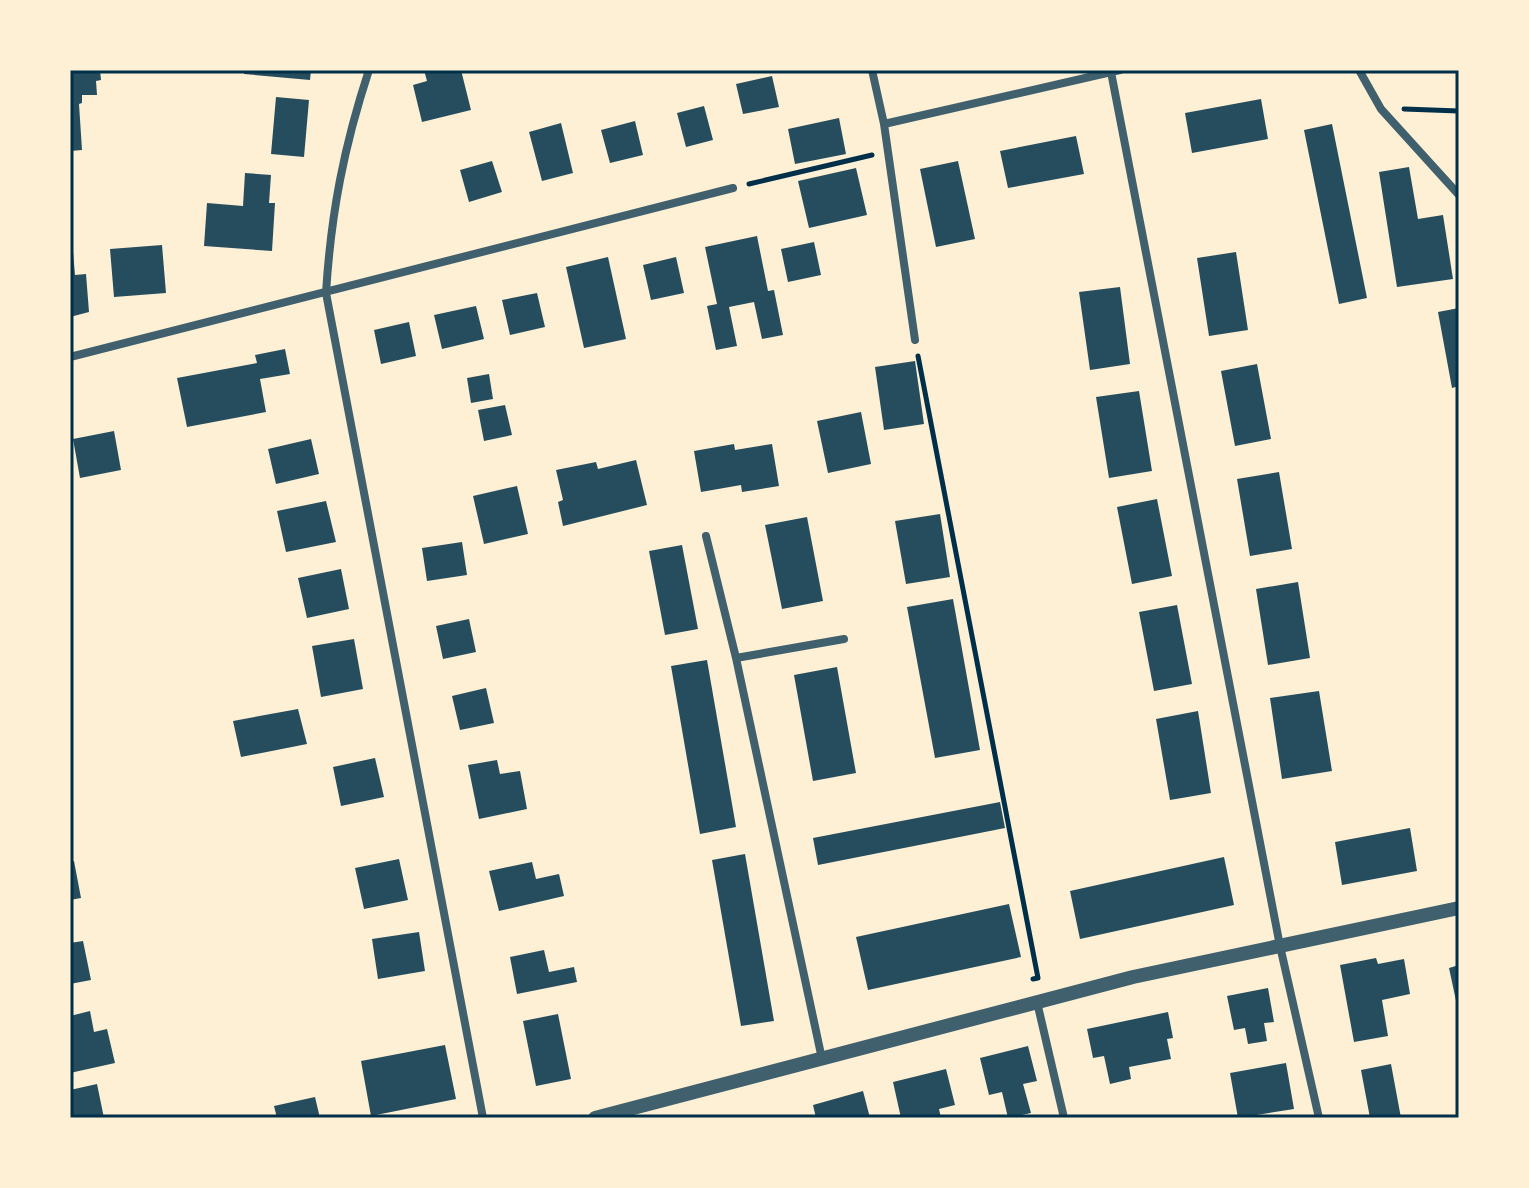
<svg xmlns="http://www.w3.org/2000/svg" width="1529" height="1188" font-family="Figtree,sans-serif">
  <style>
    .building { fill: #264d5e }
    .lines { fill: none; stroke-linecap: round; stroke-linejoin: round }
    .path { stroke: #003049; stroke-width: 5 }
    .minor { stroke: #3f606c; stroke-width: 8 }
    .tertiary { stroke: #3f606c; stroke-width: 14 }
    .neatline { fill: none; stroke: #003049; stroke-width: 3 }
  </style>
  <rect width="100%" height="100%" fill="#fdf0d5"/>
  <path class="building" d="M70,70h30l1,10 -5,1 1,14h-15v8l-3,1 3,46 -12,1z
    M244,70h67l-1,10 -66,-6z
    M424,70h37l10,40 -49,12 -9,-37 14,-4z
    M772,76l7,31 -36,7 -7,-30z
    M276,97l33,3 -5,57 -33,-3z
    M1261,99l7,40 -76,14 -7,-40z
    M704,106l9,34 -27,7 -9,-34z
    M839,118l7,36 -51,10 -7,-35z
    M635,121l8,34 -33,8 -9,-33z
    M561,123l12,50 -31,8 -13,-49z
    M1332,124l35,174 -28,6 -35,-174z
    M1076,136l8,38 -76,14 -8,-37z
    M492,161l10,31 -33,10 -9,-32z
    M958,161l17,78 -39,8 -16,-78z
    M1409,167l9,52 25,-4 10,64 -56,8 -18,-115z
    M856,168l11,47 -58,13 -11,-47z
    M245,173l26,2 -2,28h6l-3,48 -68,-5 3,-43 36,3z
    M757,236l11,55 6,-1 9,45 -21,4 -8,-37 -25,5 8,39 -21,4 -9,-44 10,-2 -12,-57z
    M70,240h2l3,35 11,-1 3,38 -19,5z
    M814,242l7,33 -33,7 -7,-33z
    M162,245l4,48 -52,4 -4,-48z
    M1236,252l12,78 -39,6 -12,-78z
    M608,257l18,82 -42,9 -18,-81z
    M676,257l8,36 -33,7 -8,-35z
    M1120,287l10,77 -40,6 -11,-78z
    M537,293l8,34 -35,8 -8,-35z
    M476,306l8,33 -42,10 -8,-34z
    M1459,308v78l-7,2 -14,-76z
    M409,322l7,34 -35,8 -7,-34z
    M285,349l5,25 -30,5 6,33 -79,15 -10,-49 80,-15 -2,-8z
    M915,361l9,63 -40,6 -9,-63z
    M1257,364l14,75 -36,7 -14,-75z
    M489,374l4,25 -22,4 -4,-25z
    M1139,391l13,80 -43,7 -13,-81z
    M505,405l7,30 -28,6 -6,-31z
    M861,412l10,52 -43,9 -11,-52z
    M114,431l7,39 -41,8 -7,-39z
    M311,439l8,35 -43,10 -8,-35z
    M734,444l1,6 37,-6 7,42 -37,6 -1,-7 -40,7 -7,-41z
    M636,460l11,45 -84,21 -5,-24 5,-2 -7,-30 40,-8 2,7z
    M1279,472l13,77 -42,7 -13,-77z
    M517,486l11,48 -44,10 -11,-48z
    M1157,499l15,77 -40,8 -15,-77z
    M326,501l10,41 -50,10 -9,-41z
    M940,514l10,63 -44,7 -11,-63z
    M807,517l16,84 -41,8 -17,-84z
    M462,542l5,33 -40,6 -5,-33z
    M682,545l16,84 -33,6 -16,-84z
    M341,569l8,40 -42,9 -9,-40z
    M1298,582l12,76 -42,7 -12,-76z
    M953,599l27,151 -45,8 -28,-151z
    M1177,605l15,79 -38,7 -15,-79z
    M469,619l7,33 -33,7 -7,-33z
    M354,639l9,50 -42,8 -9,-51z
    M707,660l29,167 -36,7 -29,-168z
    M837,667l19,106 -43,8 -19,-106z
    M486,688l8,35 -34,7 -8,-34z
    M1319,691l13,80 -50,8 -12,-81z
    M298,709l9,35 -66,13 -8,-36z
    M1198,711l13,82 -41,7 -14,-81z
    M375,758l9,39 -43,9 -8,-39z
    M497,760l3,14 20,-3 7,38 -48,10 -11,-54z
    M1000,802l5,26 -187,37 -5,-27z
    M1410,828l7,43 -75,14 -7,-43z
    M745,854l29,167 -33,5 -29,-166z
    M1224,857l10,48 -154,34 -10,-48z
    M399,859l9,41 -44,9 -9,-41z
    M74,861l7,37 -11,2v-38z
    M532,862l4,17 23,-5 5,22 -65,15 -10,-40z
    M1009,904l12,53 -153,33 -12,-53z
    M419,932l6,39 -47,8 -6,-40z
    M83,941l8,39 -21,4v-41z
    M544,950l5,22 25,-5 3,15 -60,12 -7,-37z
    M1376,958l2,6 26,-5 6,35 -28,6 6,36 -34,6 -14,-77z
    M1459,965v45h-1l-9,-42z
    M1268,988l6,34 -10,1 3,18 -19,3 -3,-16 -11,2 -7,-34z
    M90,1011l4,21 13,-3 8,34 -45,10v-57z
    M1168,1012l5,26 -6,1 4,20 -42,8 2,12 -21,5 -6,-28 -11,2 -6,-29z
    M558,1014l13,65 -35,7 -13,-65z
    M445,1045l11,54 -85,17 -10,-55z
    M1028,1046l9,35 -14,3 8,29 -23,5 -6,-26 -13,3 -9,-37z
    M1286,1063l8,46 -56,9 -8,-45z
    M1391,1064l10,54h-31l-9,-48z
    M946,1069l9,36 -16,4 2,9h-40l-8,-36z
    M97,1084l7,34h-34v-28z
    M863,1091l7,27h-54l-3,-13z
    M315,1097l5,21h-43l-3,-12z"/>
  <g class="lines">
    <path class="path" d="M1404,109l55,2
      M749,184l123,-29
      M918,356l120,622 -5,1"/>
    <path class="minor" d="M369,70c-25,76 -38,143 -43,223l157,825
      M872,70l12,54 31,216
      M1359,70l22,39 78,86
      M1111,72l169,874 39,172
      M884,124l236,-54
      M70,357l663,-169
      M706,536l30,122 86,401
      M736,658l108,-19
      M1037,1002l27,116"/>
    <path class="tertiary" d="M595,1118l538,-141 326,-69"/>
  </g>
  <rect width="1529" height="1188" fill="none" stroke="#fdf0d5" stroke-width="144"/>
  <rect x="72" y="72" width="1385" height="1044" class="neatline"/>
</svg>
